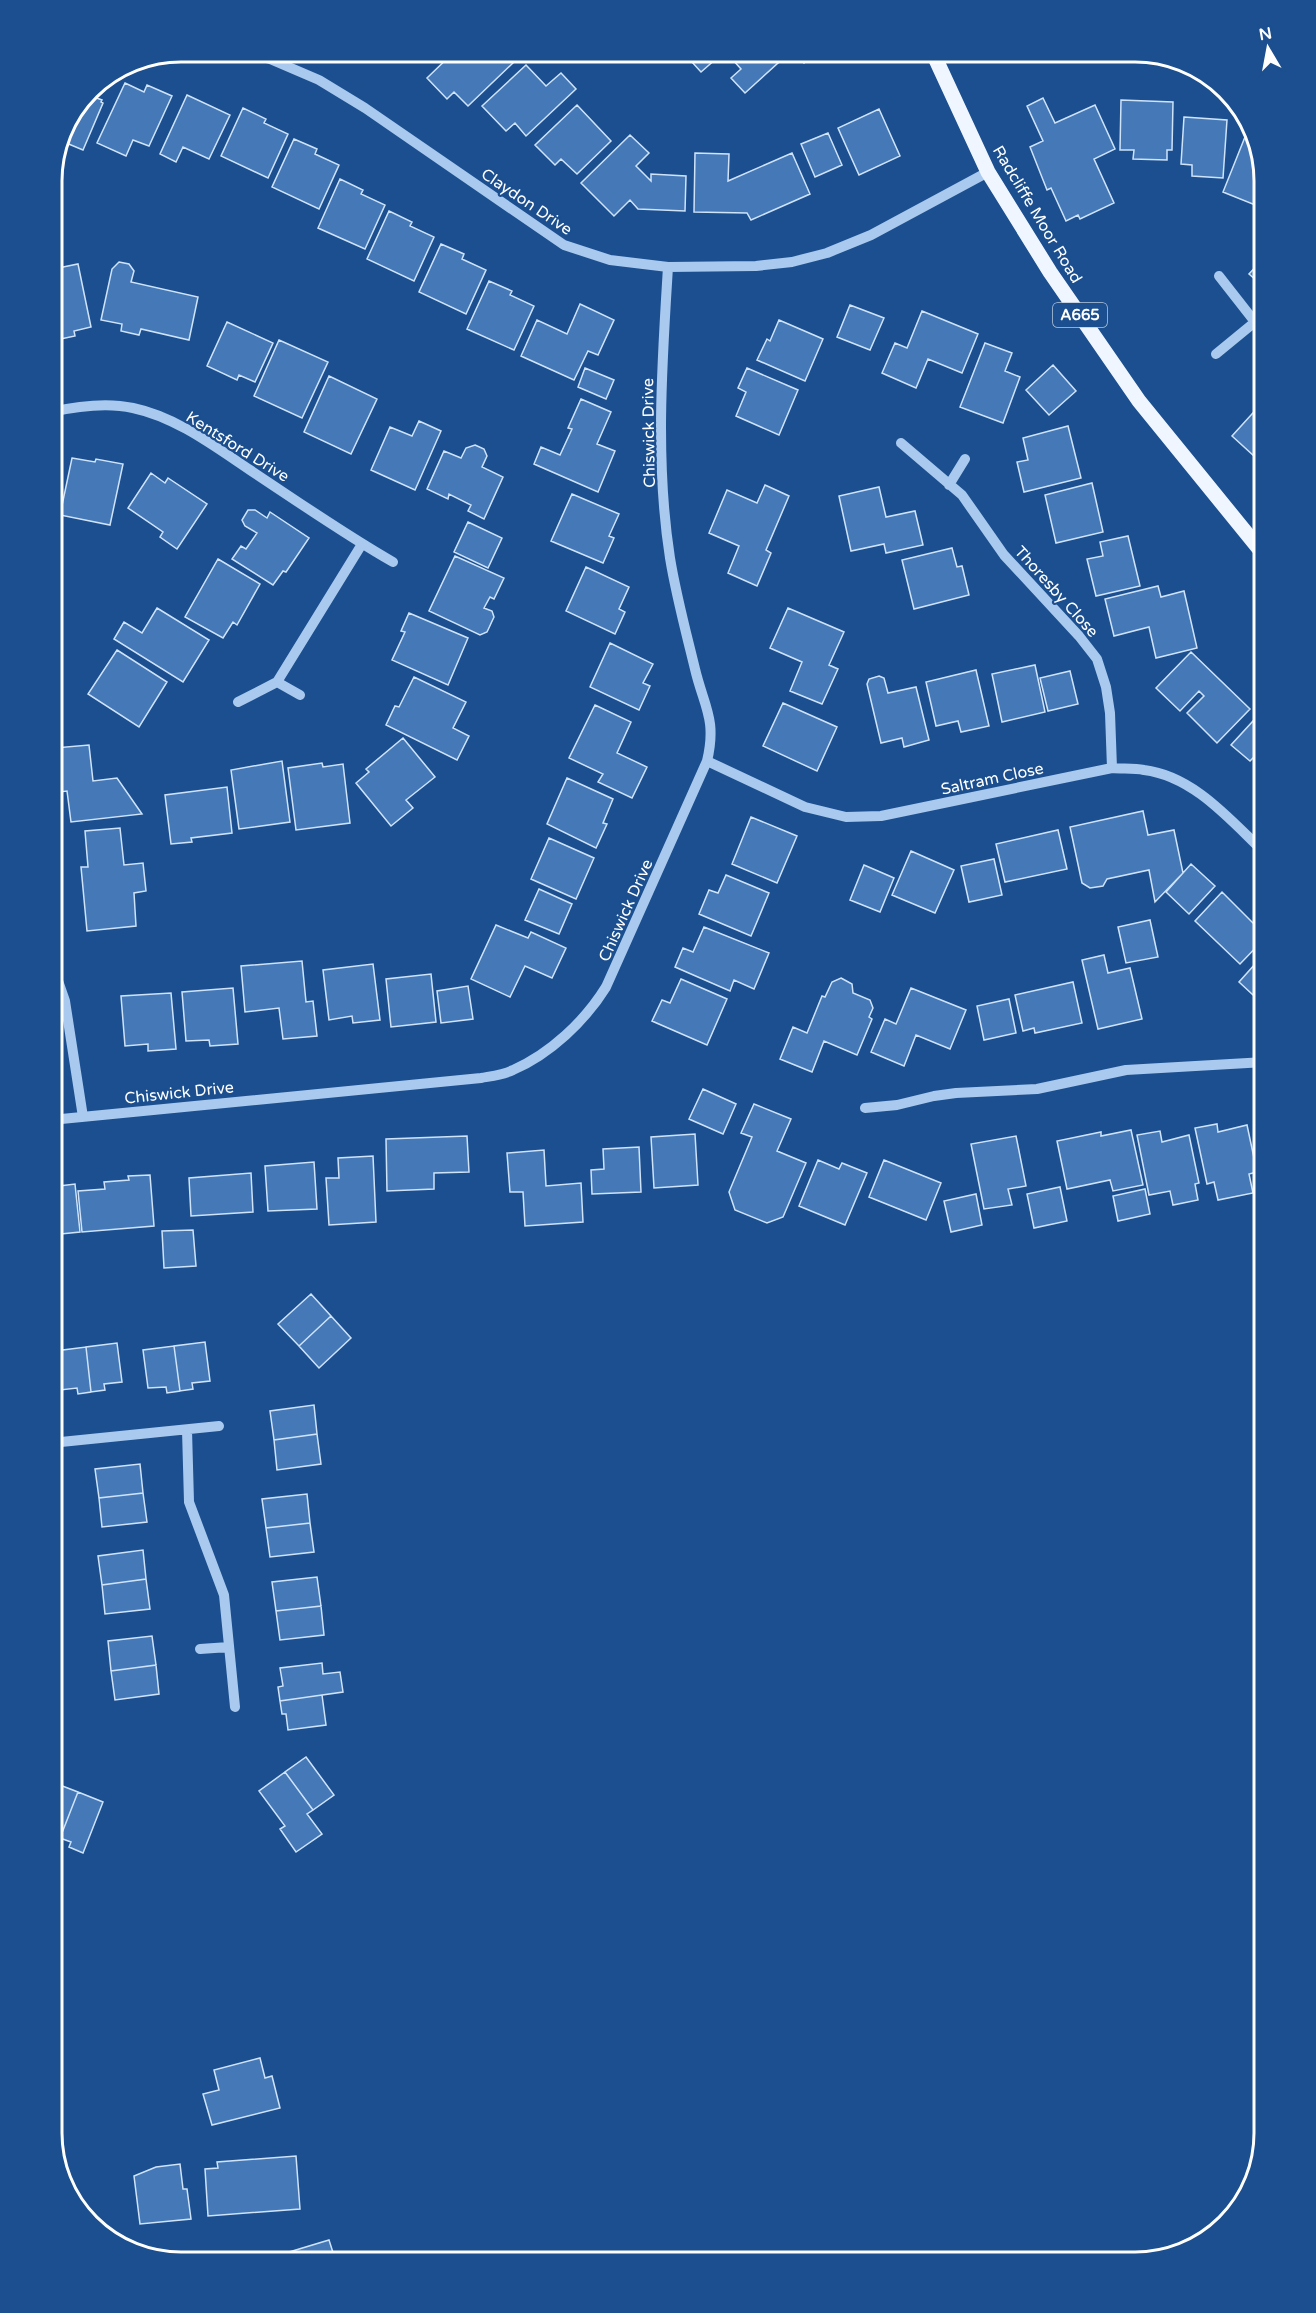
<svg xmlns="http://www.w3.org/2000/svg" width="1316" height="2313" font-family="'Varela Round',sans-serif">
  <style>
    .building { fill: #4478b7; stroke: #cfe3fa; stroke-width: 1.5 }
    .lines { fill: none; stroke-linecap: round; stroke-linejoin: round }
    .minor { stroke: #a9c9ee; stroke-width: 10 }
    .major { stroke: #f0f6ff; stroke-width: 15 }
    .labels { text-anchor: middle; stroke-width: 4.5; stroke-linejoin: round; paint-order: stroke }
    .shield { fill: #1b4f8f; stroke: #bbcadd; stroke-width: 1.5 }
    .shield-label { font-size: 15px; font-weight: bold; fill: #fff }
    .street-label { font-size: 16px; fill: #fff; stroke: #1b4f8f }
    .rim { fill: none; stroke: #fff; stroke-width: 3 }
  </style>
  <rect width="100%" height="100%" fill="#1b4f8f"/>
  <path class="building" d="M455,51h28l7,7 7,-7h6l11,11 -46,44 -14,-14 -7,7 -20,-21z
    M682,51h43l-24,21z
    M743,51h45l1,2 -44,40 -14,-15 10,-9 -8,-9z
    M794,51h21l1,2 -12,10z
    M818,51h22l-11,11z
    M526,65l20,21 15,-13 15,16 -50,47 -11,-13 -9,8 -24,-25z
    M125,83l19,9 3,-7 25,11 -23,50 -16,-6 -7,16 -29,-13z
    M86,94l16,6 -1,2 2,1 -20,47 -24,-10 2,-9z
    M187,95l43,20 -21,44 -26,-12 -7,15 -16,-8z
    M1043,98l12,25 40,-18 20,44 -21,10 20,44 -34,16 -2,-4 -12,6 -15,-33 -4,2 -17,-43 13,-6 -16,-35z
    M1121,100l52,2 -1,48h-5v10l-34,-1 1,-9h-14z
    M577,105l34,36 -34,33 -16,-15 -6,6 -20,-20z
    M243,108l23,11 -2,4 24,11 -20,44 -47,-22z
    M879,109l21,47 -41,19 -21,-47z
    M1184,117l43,3 -4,58 -31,-2v-11l-11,-1z
    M828,133l14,32 -27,12 -14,-33z
    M630,135l19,18 -13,13 15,15v-7l35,2 -1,35 -47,-2 -8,-9 -16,16 -33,-33z
    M1245,137l11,4 9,40v28l-42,-17z
    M294,139l23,10 -2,5 24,11 -20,44 -47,-22z
    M695,153l34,1 -1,27 64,-28 18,41 -59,26 -4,-7 -53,-1z
    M340,179l23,11 -2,4 24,11 -20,44 -47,-21z
    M389,211l23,11 -2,4 24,11 -20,44 -47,-22z
    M441,244l23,10 -2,5 24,11 -20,44 -47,-22z
    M1265,257v31l-16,-14z
    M119,262l10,2 5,7 -3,11 67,15 -9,43 -48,-11 -2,6 -18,-4 1,-7 -21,-4 11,-51z
    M78,264l13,63 -17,4 1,5 -24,5v-48l7,-1 -5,-23z
    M489,281l23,10 -2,4 24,11 -20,44 -47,-21z
    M580,304l34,16 -16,35 -10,-4 -14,29 -53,-24 16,-36 30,14z
    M850,305l34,13 -14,32 -33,-13z
    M922,311l56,23 -16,39 -34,-14 -12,29 -34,-15 13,-30 12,5z
    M779,320l44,19 -18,42 -48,-21 10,-21 3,2z
    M227,322l46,21 -18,39 -16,-7 -2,5 -30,-14z
    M279,340l49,22 -26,56 -48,-22z
    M985,343l27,10 -7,18 15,6 -17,46 -43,-16z
    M1053,365l23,26 -27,24 -23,-25z
    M585,368l29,12 -8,19 -28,-12z
    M747,368l51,22 -19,45 -43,-19 10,-24 -8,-4z
    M329,376l48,23 -26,55 -47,-22z
    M581,399l30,13 -14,32 18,7 -17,41 -64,-28 7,-17 19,8 12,-26 -4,-1z
    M1261,404l4,4v58l-33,-30z
    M419,421l22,10 -26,59 -44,-20 19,-43 22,9z
    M1068,426l13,52 -57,14 -7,-30 11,-2 -5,-22z
    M475,445l9,4 3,7 -5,11 21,10 -19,42 -16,-8 3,-6 -22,-11 -1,5 -21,-10 17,-38 17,7 5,-10z
    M72,458l23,4 1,-3 27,5 -13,61 -50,-10z
    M151,473l14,10 3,-5 39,26 -30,45 -17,-12 3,-5 -35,-24z
    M1092,483l11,49 -47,11 -11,-48z
    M765,485l24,11 -23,54 5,3 -14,33 -29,-13 11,-27 -30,-13 18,-43 30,13z
    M879,487l7,30 29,-6 8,34 -37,8 -2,-9 -33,7 -12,-55z
    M572,494l47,20 -10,22 5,2 -11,25 -52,-22z
    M248,510h7l12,8 3,-6 39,26 -23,34 -3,-1 -10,14 -41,-26 9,-13 5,3 11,-16 -12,-7 -3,-6z
    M468,522l34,16 -14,30 -34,-16z
    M1128,536l12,50 -44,10 -9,-37 16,-3 -3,-14z
    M952,548l5,19 5,-1 7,29 -55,14 -12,-49z
    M455,556l49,22 -10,21 -4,-2 -6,11 8,3 2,6 -7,15 -7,3 -51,-24z
    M218,559l42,25 -23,41 -4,-3 -10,16 -38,-21z
    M586,567l43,20 -10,22 6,3 -10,22 -49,-23z
    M1158,586l3,11 23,-6 13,57 -41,10 -7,-31 -35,9 -9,-37z
    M157,608l52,32 -26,42 -69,-43 10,-17 18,11z
    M788,608l56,24 -15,33 9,4 -16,35 -32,-13 12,-29 -32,-14z
    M409,613l59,25 -20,47 -56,-25 13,-28 -4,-1z
    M610,643l43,21 -10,19 7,3 -11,24 -49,-23z
    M117,650l50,32 -28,45 -51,-33z
    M1191,652l59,57 -33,34 -30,-30 17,-17 -5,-5 -19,20 -24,-23z
    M1035,665l10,47 -43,10 -10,-48z
    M976,670l13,56 -28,6 -3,-11 -22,5 -10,-44z
    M1070,671l8,33 -30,7 -8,-33z
    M879,676l5,2 4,15 28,-6 13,53 -25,7 -2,-9 -21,5 -14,-59 2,-5z
    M414,677l52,25 -13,26 16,8 -12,24 -71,-35 9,-19 4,1z
    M783,703l54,24 -20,44 -54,-25z
    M595,705l36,17 -14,31 30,14 -15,31 -34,-16 5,-8 -34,-16z
    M1265,708v57l-10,-9 -5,5 -19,-16z
    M54,736l1,12 34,-3 4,36 24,-3 25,36 -71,8 -4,-31 -16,2v-56z
    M403,738l32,39 -29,23 7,8 -22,18 -35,-43 13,-11 -3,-3z
    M282,761l8,61 -51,7 -8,-59z
    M322,763l1,4 20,-3 7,59 -54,7 -8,-62z
    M567,778l46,21 -10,24 4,1 -11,24 -49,-24z
    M227,787l5,46 -41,5 1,4 -21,2 -6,-49z
    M1143,811l5,24 26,-5 9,43 -28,29 -6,-32 -42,9 -4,7 -13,2 -8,-5 -12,-56z
    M751,817l46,19 -20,47 -45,-19z
    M120,828l4,37 19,-2 3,28 -12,2 2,33 -49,5 -6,-64h7l-3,-36z
    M1058,830l9,39 -62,13 -9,-38z
    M549,838l45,20 -18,41 -45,-20z
    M911,851l43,19 -19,43 -43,-18z
    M994,859l8,36 -33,7 -8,-36z
    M1191,864l24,22 -26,28 -23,-22z
    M864,865l30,13 -14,34 -30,-12z
    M726,875l43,18 -18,43 -52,-22 10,-24 9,3z
    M539,889l33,15 -13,30 -34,-14z
    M1222,892l43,43v3l-25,26 -45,-43z
    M1150,920l8,37 -32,6 -8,-36z
    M496,925l32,13 3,-6 35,16 -14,30 -27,-12 -15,31 -39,-18z
    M704,927l65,26 -15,36 -20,-9 -4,11 -55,-24 8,-19 10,4z
    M1265,953v53l-26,-24z
    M1104,955l4,18 22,-5 12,51 -44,10 -16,-69z
    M302,961l4,41 7,-1 4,35 -34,3 -4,-31 -34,4 -4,-46z
    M373,964l7,56 -27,3 -1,-7 -23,4 -6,-50z
    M431,974l5,48 -45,5 -5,-48z
    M841,978l11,6 1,9 17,7 3,8 -4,9 3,2 -15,36 -33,-14 -12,31 -32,-13 13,-32 14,6 15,-37 3,1 7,-15z
    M681,979l46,20 -20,46 -55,-24 10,-21 8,3z
    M1073,982l9,41 -47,10 -1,-5 -11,3 -8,-36z
    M468,986l5,33 -32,4 -4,-32z
    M233,988l5,56 -28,2 -1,-6 -23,1 -4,-49z
    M911,988l55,22 -16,39 -34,-14 -12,31 -33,-14 14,-33 11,5z
    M171,993l5,56 -28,2v-7l-23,2 -4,-50z
    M1009,999l7,34 -32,7 -7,-34z
    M703,1089l33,15 -13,30 -34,-15z
    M754,1104l37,15 -14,32 29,12 -23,54 -16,6 -32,-13 -6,-18 23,-55 -11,-4z
    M1265,1119v54l-11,-51z
    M1217,1124l1,8 29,-7 10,47 -8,2 4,19 -35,7 -4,-18 -7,2 -12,-56z
    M1131,1130l12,55 -30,6 -3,-11 -43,9 -10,-48 44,-9v4z
    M1160,1131l2,11 27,-7 10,48 -4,1 3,16 -25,5 -3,-14 -21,4 -12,-60z
    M695,1134l3,51 -44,3 -3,-51z
    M467,1136l2,36 -35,1v16l-47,2 -1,-52z
    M1016,1136l10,50 -18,3 4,16 -28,4 -13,-65z
    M639,1147l2,45 -49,2 -1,-24 13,-1 -1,-20z
    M544,1150l2,36 35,-3 2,39 -58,4 -2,-34h-13l-3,-39z
    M373,1156l3,66 -47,3 -3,-47h13l-1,-20z
    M818,1160l21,9 3,-6 25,10 -22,52 -46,-19z
    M884,1160l57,23 -15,37 -57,-23z
    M314,1162l3,47 -49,2 -3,-45z
    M251,1173l2,39 -62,4 -2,-38z
    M150,1175l4,51 -72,6 -4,-41 27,-2 -1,-7 25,-2 -1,-4z
    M75,1184l5,48 -29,3v-48z
    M1060,1187l7,34 -33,7 -7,-34z
    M1145,1189l5,25 -32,7 -5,-25z
    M976,1194l6,31 -31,7 -7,-31z
    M193,1230l3,36 -32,2 -2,-37z
    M311,1294l20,22 -32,30 -21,-22z
    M331,1316l20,22 -32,30 -20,-22z
    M205,1342l5,39 -18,2 1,6 -13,2 -6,-45z
    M117,1343l5,39 -18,2 1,6 -14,2 -5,-45z
    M174,1346l6,45 -13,2 -1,-6 -18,1 -5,-38z
    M86,1347l5,45 -13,2 -1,-6 -17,2 -5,-39z
    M314,1405l3,29 -43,6 -4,-29z
    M317,1434l4,30 -44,6 -3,-30z
    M140,1464l3,29 -44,5 -4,-29z
    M143,1493l4,29 -45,5 -3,-29z
    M307,1494l3,29 -44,5 -4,-29z
    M310,1523l4,29 -44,5 -4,-29z
    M143,1550l3,29 -44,6 -4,-29z
    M317,1577l4,29 -45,5 -4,-29z
    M146,1579l4,30 -45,5 -3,-29z
    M321,1606l3,29 -44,5 -4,-29z
    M152,1636l4,29 -45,6 -3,-30z
    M322,1663l1,11 17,-2 3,20 -63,9 -2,-14 5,-1 -3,-18z
    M156,1665l3,29 -44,6 -4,-29z
    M322,1695l4,30 -38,5 -2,-16h-4l-2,-13z
    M306,1757l28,38 -21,15 -28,-38z
    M285,1772l28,38 -6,4 15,20 -26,18 -16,-23 5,-3 -26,-35z
    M52,1782l26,10 -18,46 -9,-3z
    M78,1792l25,10 -20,51 -14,-6 2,-5 -11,-4z
    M260,2058l5,20 7,-2 8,32 -68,17 -9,-31 16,-4 -5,-20z
    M296,2156l4,53 -92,7 -3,-47 13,-1 -1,-6z
    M180,2164l3,25h4l4,30 -51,5 -6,-48 22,-9z
    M329,2240l7,22h-80z"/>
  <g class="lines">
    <path class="minor" d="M242,51l28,8 49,21 46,28 199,137 46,15 58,7 88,-1 36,-4 35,-9 44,-18 117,-63
      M1219,276l36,46 10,5
      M1216,354l39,-32
      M51,412c27,-6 55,-10 82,-4 43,9 81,38 117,62 47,31 94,64 143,92
      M901,443l61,52 42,60 75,81 18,23 9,28 4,26 2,55
      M949,485l16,-26
      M277,682l85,-138
      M238,702l39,-20 23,13
      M707,761l98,46 41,10 35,-1 231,-48c10,1 22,0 32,2 50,6 87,51 121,83
      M51,961l14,40 18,116
      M865,1108l32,-3 37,-9 22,-3 81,-4 89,-19 139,-8
      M51,1120l430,-42c11,-2 22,-3 32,-8 37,-16 72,-49 93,-83l101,-226c10,-42 -3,-54 -12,-92 -9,-37 -19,-74 -25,-111 -15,-96 -8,-195 -2,-291
      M187,1430l2,72 35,93 11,112
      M51,1443l168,-17
      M200,1649l29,-2"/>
    <path class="major" d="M932,51l56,121 62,100 89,129 126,155"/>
  </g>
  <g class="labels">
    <rect class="shield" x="1053" y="303" width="54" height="24" rx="4.5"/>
    <g class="shield-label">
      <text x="1080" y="320">A665</text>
    </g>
    <g class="street-label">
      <text transform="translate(527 201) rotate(34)" y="6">Claydon Drive</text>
      <text transform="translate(1038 214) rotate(59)" y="6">Radcliffe Moor Road</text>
      <text transform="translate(648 433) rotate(-91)" y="6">Chiswick Drive</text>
      <text transform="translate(238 446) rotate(32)" y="6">Kentsford Drive</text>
      <text transform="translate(1057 591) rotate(48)" y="6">Thoresby Close</text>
      <text transform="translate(992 778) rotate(-12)" y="6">Saltram Close</text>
      <text transform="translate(625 910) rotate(-66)" y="6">Chiswick Drive</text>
      <text transform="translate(179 1092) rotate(-6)" y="6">Chiswick Drive</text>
    </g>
  </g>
  <path d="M0 0H1316V2313H0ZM181 62H1135A119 119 0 0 1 1254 181V2133A119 119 0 0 1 1135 2252H181A119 119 0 0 1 62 2133V181A119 119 0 0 1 181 62Z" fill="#1b4f8f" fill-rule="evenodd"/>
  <path class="rim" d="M181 62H1135A119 119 0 0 1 1254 181V2133A119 119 0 0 1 1135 2252H181A119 119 0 0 1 62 2133V181A119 119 0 0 1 181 62Z"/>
  <g transform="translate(1268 48) rotate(350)" stroke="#1b4f8f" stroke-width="4.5" paint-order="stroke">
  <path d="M0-4.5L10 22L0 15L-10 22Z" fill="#ffffff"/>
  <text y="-9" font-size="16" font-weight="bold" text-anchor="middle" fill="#ffffff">N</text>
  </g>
</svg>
